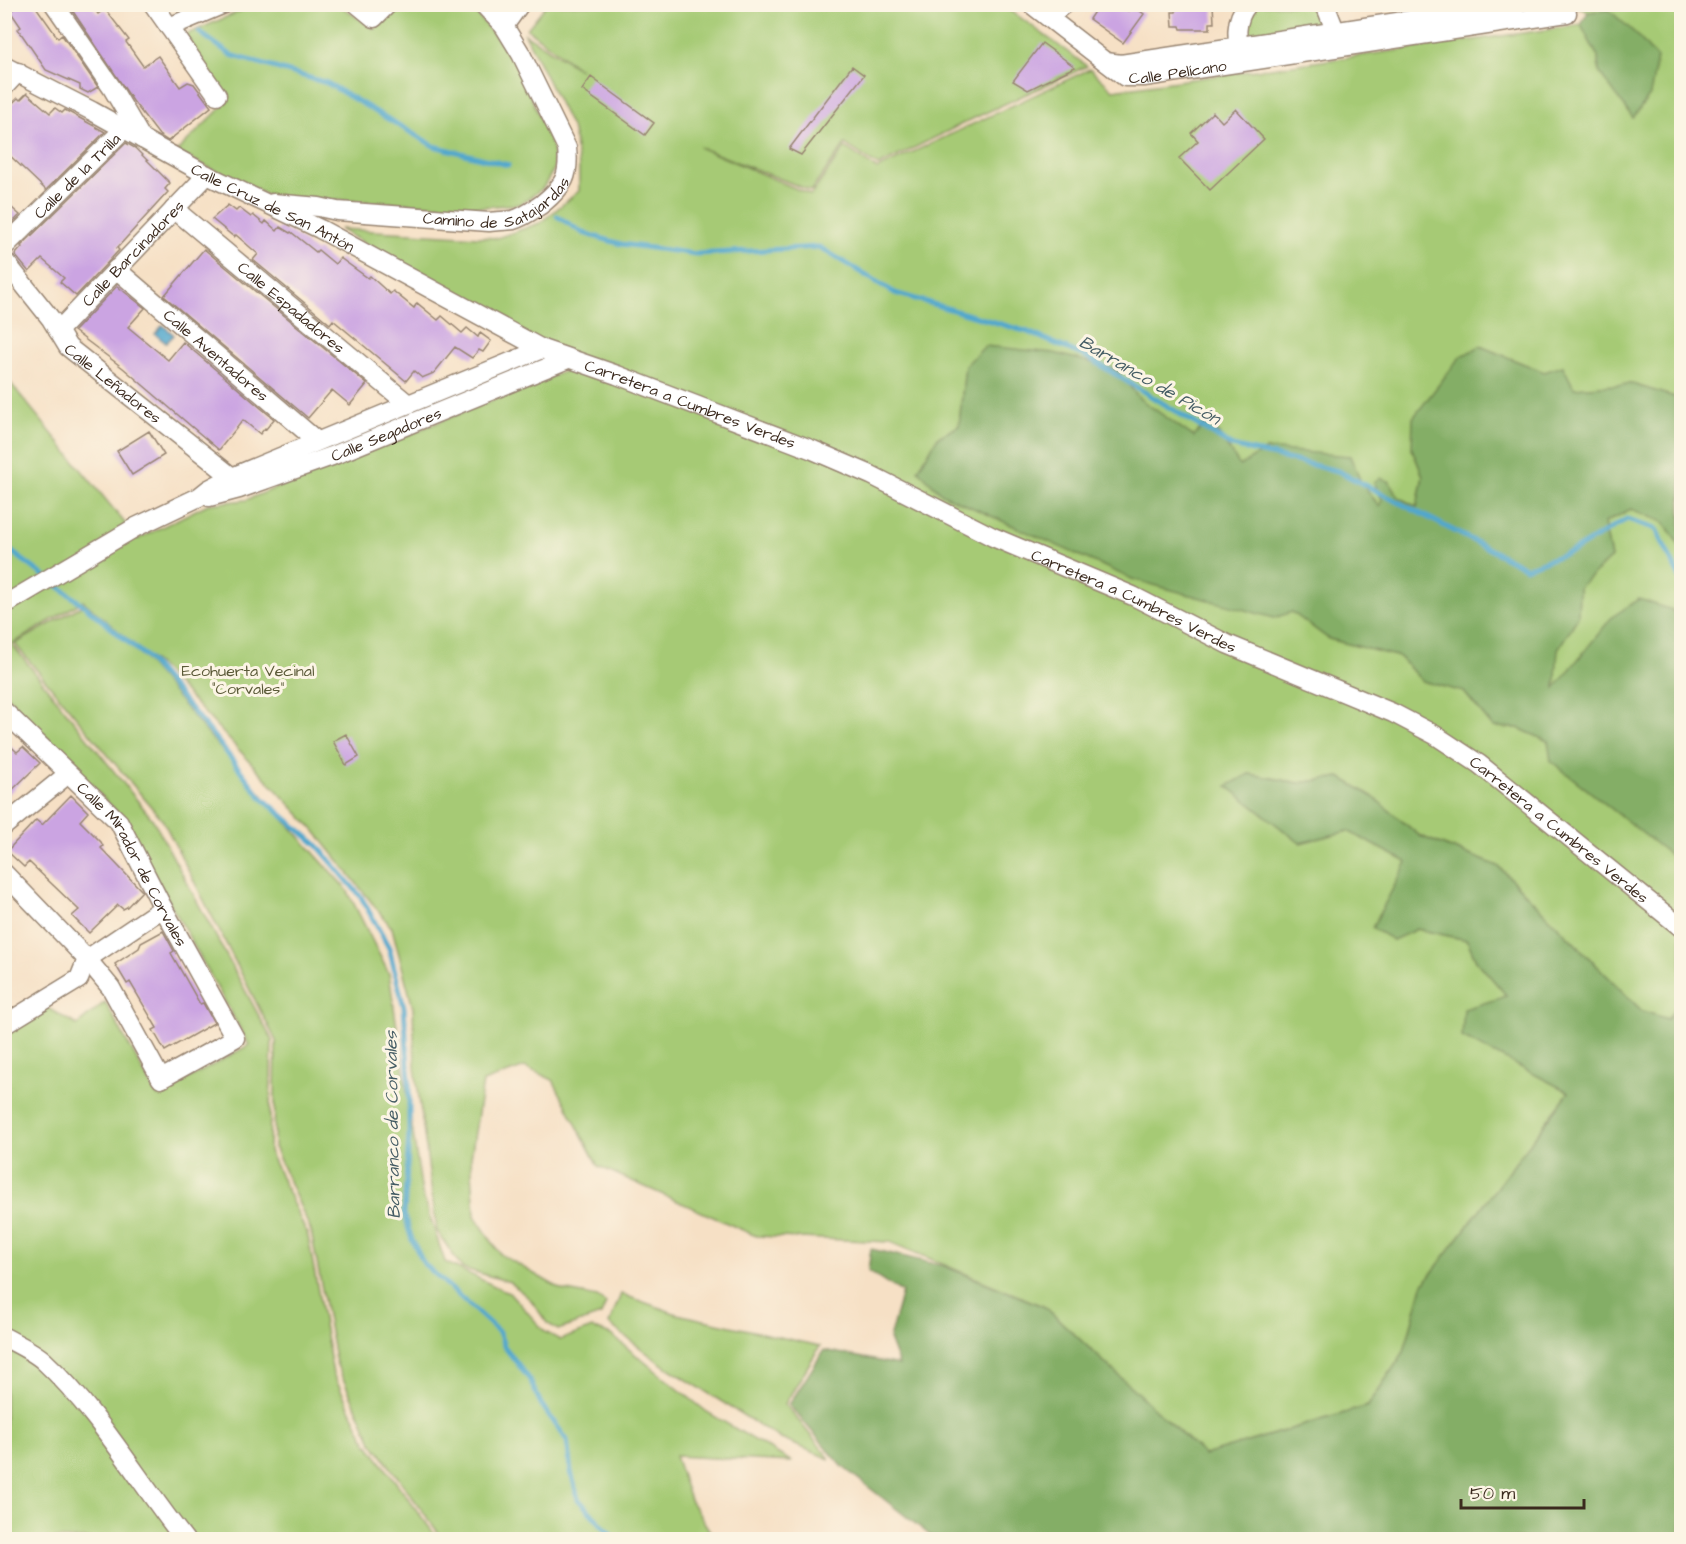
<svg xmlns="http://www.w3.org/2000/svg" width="1686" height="1544" font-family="'Architects Daughter',sans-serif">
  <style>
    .green { fill: #a6ca74; stroke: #707a49; stroke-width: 1.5 }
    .forest { fill: #84ae66; stroke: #606c42; stroke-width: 1.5 }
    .water { fill: #51a7cd; stroke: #466876; stroke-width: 1.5 }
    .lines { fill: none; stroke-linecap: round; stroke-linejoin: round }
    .stream { stroke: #51a7cd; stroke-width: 5 }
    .building { fill: #cba4e2 }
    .minor-casing { stroke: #988572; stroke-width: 21 }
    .minor { stroke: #fff; stroke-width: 18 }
    .labels { text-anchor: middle; stroke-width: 6; stroke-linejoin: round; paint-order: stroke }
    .street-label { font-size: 16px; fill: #3b2a1e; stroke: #fcf5e5 }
    .park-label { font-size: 16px; fill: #5b5a38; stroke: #fcf5e5 }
    .water-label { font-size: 18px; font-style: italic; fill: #445c64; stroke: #fcf5e5 }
  </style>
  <rect width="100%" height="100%" fill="#fcf5e5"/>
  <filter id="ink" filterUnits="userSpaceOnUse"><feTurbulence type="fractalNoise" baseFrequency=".0167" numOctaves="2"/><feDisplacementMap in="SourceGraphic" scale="12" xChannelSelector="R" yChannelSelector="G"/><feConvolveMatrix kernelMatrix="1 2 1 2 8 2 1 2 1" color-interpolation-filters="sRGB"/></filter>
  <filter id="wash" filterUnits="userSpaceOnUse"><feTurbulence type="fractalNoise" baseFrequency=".008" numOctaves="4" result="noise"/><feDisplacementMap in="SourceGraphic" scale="24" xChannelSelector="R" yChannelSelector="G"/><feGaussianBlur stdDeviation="1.35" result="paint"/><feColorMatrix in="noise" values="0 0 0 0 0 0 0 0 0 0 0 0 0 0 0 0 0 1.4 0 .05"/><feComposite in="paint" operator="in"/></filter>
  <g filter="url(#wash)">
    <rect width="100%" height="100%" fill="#f6e0c5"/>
    <path class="green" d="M468,4l45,53 39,88 2,24 -11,19 -22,16 -39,3 -211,-10 -95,-45 53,-52 -44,-65 69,-30h85l35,24 27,-24z
      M546,5h457l84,61 -119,55 -90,45 -33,-22 -34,47 -112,-44 112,48 34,-48 32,22 213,-100 23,21 468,-65 17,32 1,15 10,-62 -21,2 -14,-7h107v394l-49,-15 -58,4 -30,-16 -64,-26 -68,103 11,27 -6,31 -19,-10 -9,-16 -15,1 8,18 -2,7 -19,-25 -12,-26 -109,10 -46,-29 -54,-38 -24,-30 -151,-3 -6,60 -21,11 354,175 37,27 71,18 22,24 42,11 29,35 25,1 30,13 126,116 7,-27v197l-13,-8 -26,-8 -144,-145 -78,-30 -48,-40 -32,-19 -40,6 -51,-9 -21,12 72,57 48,-12 59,31 -14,78 24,-11 50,11 9,20 31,36 -44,41 106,55 -147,194 -18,66 -36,54 -164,49 -159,-148 -155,-65 -134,-6 -158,-70 -45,-86 -28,-13 -42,15 -12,75 4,59 25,38 62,36 35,7 9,6 -5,12 -43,15 -11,-7 -16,-23 -21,-18 -48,-14 -25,-37 -22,-163 -2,-60 -21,-80 -78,-98 -149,-159 -82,-70 -71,43 141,176 119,220 -3,111 39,85 25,138 34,69 71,96h-433v-509l39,-24 33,19 28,-23 52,94 92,-51 -125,-225 -119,-126 -1,-319 134,164 70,-35 38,-4 329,-133 -235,-138 157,9 43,-15 39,-32v-25l-6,-35 -48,-97 56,36 -54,-41z
      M1255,5h61l9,17 -79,13v-15z
      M1631,509l33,13 17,26 1,46 -2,6 1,2v21l-9,-13 -117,80 2,-41 21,-32 1,-30 32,-29 -7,-35z
      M83,605l60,52 71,84 133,149 42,84 33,219 23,69 66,32 34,38 15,8 32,-12 19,7 96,77 85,50 -117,-6 15,44 25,39h-272l-71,-97 -36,-79 -25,-132 -37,-84 2,-106 -113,-220 -148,-177z
      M621,1294l56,20 143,32 -35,58 45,55 -49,-20 -121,-76 -51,-39z"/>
    <path class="forest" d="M1609,10l28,25 20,23 -7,37 -17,23 -34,-46 -1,-15 -17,-32 7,-13z
      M985,346l69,7 62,16 24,30 54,38 9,-12h10l27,41 26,-17 84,7 11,26 18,24 3,-6 -8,-18 6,-4 9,3 9,16 19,10 6,-31 -11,-27 1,-31 47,-61 20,-11 64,26 19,-6 11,22 58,-4 49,15v149l-17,-26 -33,-13 -27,14 7,35 -32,29 -1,30 -20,32 -3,39 57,-71 27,-18 33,11 10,13v127l-3,3 3,4 -1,73 -7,28 -123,-97 -3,-20 -30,-13 -25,-1 -29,-35 -42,-11 -22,-24 -71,-18 -37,-27 -18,6 -142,-39 -190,-85 -24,-24 20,-33 21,-11 6,-60z
      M1249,774l50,9 41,-6 32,19 48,40 78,30 144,145 26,8 13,-21v541h-746l-92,-72 -54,-62 35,-55 75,15 -10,-26 13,-47 -34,-21 3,-22 73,17 101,41 159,148 164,-49 36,-54 18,-66 147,-194 -107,-55 2,-28 43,-13 -31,-36 -9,-20 -50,-11 -24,11 -21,-12 35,-66 -59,-31 -48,12 -73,-57z"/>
    <path class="water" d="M163,325l11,10 -8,8 -11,-9z"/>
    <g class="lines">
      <path class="stream" d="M199,32l32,23 96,28 107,63 74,19
        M557,216l26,17 38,11 75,10 123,-7 76,46 133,39 61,26 143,88 106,25 188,97 49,-18 52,-31 29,10 26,53
        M4,546l82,61 59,49 64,74 52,67 56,48 44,52 28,51 15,59 5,73v55l-5,79 8,26 12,24 75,68 5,14 26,34 11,24 26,36 4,32 7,27 38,41"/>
    </g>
    <g id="blocks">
      <path class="building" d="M21,4h13l24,34 4,-3 36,52 -10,6 -8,-4v-4l-34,-15 -28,-41 3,-2 -11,-16z
        M68,4h23l7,10 7,-5 24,31 -3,2 17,24 15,-10 22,31 8,-5 6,2 17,23 -43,34 -9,-6 -26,-34z
        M1099,4h20l9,7 5,-5 11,8 -21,29 -34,-24z
        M1213,4l1,19h-4v6h-29l-1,-3h-7l-1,-14h4v-7z
        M1042,43l33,24 -47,23 -15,-9z
        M852,66l12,9 -63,80 -12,-6z
        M591,77l63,46 -9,12 -63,-45z
        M27,93l23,20 5,-5 7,5 3,-3 40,22 -59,58 -42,-40v-39l14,-13 2,2z
        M1236,109l28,30 -54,51 -31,-32 19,-17 -7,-8 22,-21 9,10z
        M126,143l9,5 35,35 -5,6 3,3 -51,56 2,2 -9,10 -34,36 -16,-14 4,-4 -22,-19 -13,13 -14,-17 7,-8 -1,-1z
        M4,201l16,14 -15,15h-1z
        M228,205l8,6 3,-3 12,9 2,-2 11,9 2,-3 11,10 3,-4 10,6 1,-1 25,20 2,-2 17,14 5,-6 28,20 2,-2 20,18 3,-3 21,17 3,-5 21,17 4,-4 20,17 5,-5 11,9 2,-4 11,8 -8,11 -4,-2 -7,8 -17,-11 -21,26 -12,5 -8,-7 -8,10 -73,-61 -3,4 -77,-64 5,-6 -22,-19 -2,2 -22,-18z
        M204,249l163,135 -17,21 -18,-15 -24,28 -144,-122z
        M117,286l28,22 -17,19 40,33 15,-18 91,77 -8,10 -1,-1 -5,6 -17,-14 -24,30 -96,-82 -49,-37z
        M149,431l15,24 -32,20 -15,-24z
        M346,734l13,23 -13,8 -13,-24z
        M4,740l13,12 6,-5 17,16 -36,35z
        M71,795l17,17 -8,9 21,21 2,4 -2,2 41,43 -15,16 -4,2 -5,-4 -29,28 -17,-17 7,-6 -50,-48 -5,5 -17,-16 29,-31 6,5z
        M163,931l11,20 -3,2 29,51 3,-1 11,20 -49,28 -12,-21 4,-2 -27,-46 -3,2 -12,-20 24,-16 2,-5z"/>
    </g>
  </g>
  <g filter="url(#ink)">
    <use href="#blocks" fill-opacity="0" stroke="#988572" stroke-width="1.5"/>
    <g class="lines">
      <g class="minor-casing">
        <g id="minor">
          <path d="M54,4l58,84 30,51"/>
          <path d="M153,4l64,91"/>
          <path d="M357,4l17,14 14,-14"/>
          <path id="s1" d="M1031,4l94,73h19l423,-64"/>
          <path d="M1322,4l4,3 14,36"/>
          <path d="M1048,17l16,-13"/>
          <path d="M504,26l16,-22"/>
          <path d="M169,27l55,-23"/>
          <path d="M1242,58c-6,-19 -8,-38 6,-54"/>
          <path d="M1106,62l15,2 395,-60"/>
          <path id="s2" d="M4,66l88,45 115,64 113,54 222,120 75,26 196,75 58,25 122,62 140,59 94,48 166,69 42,22 44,29 203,164"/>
          <path d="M4,87l14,-15"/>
          <path id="s3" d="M273,203l46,4 18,4 152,11c8,-1 17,-1 24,-2 11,-3 20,-10 29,-16 22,-18 28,-28 25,-56l-46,-94 -17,-28 -21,-22"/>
          <path id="s4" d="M174,209l234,195"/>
          <path id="s5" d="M4,247l120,-118"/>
          <path id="s6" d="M4,260l47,59 17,28 164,130 5,9"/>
          <path id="s7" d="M116,269l201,172"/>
          <path id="s8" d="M58,331l149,-156"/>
          <path id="s9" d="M209,497l30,-8 93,-33 236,-97"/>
          <path d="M4,605l132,-78 63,-30 10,-8 23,-12 310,-128"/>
          <path id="s10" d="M4,711l115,111 44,86 72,130 -74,41 -50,-91 -24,-29 -83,-86"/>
          <path d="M4,826l64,-52"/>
          <path d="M4,1025l75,-46 8,-20 76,-51"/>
          <path d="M4,1337c13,7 29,14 40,24 56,52 94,120 141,179"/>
        </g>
      </g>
      <use href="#minor" class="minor"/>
    </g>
  </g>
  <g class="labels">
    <g class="street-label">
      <text dy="6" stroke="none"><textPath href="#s1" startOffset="172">Calle Pelícano</textPath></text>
      <text dy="6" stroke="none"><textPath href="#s5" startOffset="102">Calle de la Trilla</textPath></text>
      <text dy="6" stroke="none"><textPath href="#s3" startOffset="230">Camino de Satajardas</textPath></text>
      <text dy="6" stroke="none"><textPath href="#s2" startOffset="304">Calle Cruz de San Antón</textPath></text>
      <text dy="6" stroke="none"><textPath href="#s8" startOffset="108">Calle Barcinadores</textPath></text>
      <text dy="6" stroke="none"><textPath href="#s4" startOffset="153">Calle Espadadores</textPath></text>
      <text dy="6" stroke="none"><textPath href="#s7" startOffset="132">Calle Aventadores</textPath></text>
      <text dy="6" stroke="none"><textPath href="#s6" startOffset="166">Calle Leñadores</textPath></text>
      <text dy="6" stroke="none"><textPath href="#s2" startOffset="766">Carretera a Cumbres Verdes</textPath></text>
      <text dy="6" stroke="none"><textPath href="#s9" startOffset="188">Calle Segadores</textPath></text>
      <text dy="6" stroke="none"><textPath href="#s2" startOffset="1252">Carretera a Cumbres Verdes</textPath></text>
      <text dy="6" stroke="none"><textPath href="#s2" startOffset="1738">Carretera a Cumbres Verdes</textPath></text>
      <text dy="6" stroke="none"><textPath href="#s10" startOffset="202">Calle Mirador de Corvales</textPath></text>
    </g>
    <g class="park-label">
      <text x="248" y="676">Ecohuerta Vecinal<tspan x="248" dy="18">"Corvales"</tspan></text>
    </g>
    <g class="water-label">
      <text transform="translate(1150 380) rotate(30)" y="6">Barranco de Picón</text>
      <text transform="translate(392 1125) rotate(-91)" y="6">Barranco de Corvales</text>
    </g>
  </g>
  <rect width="1686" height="1544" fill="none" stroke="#fcf5e5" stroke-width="24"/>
  <path d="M1461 1499v9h123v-9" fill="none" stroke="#3b2a1e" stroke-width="3"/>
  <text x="1470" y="1499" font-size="18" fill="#3b2a1e" stroke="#fcf5e5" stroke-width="4.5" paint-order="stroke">50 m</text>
</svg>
